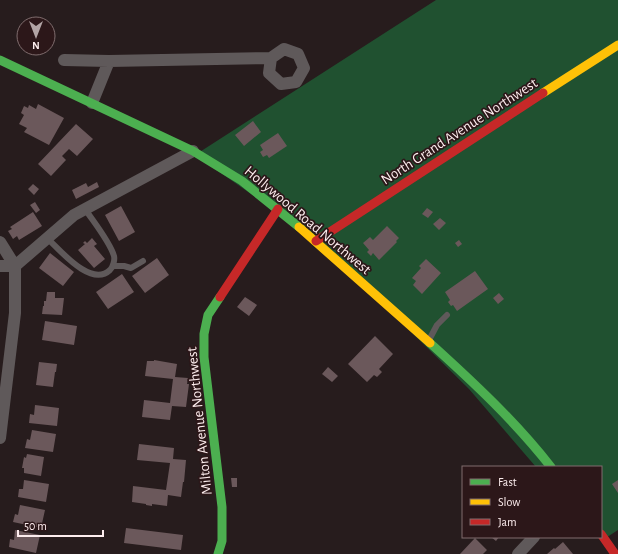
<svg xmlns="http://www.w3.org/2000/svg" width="618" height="554" font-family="'Alegreya Sans',sans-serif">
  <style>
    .forest { fill: #205130 }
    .building { fill: #6b585b }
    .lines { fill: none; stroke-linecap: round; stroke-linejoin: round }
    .lane { stroke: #5f595a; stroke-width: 6 }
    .street { stroke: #5f595a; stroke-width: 12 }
    .fast { stroke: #4caf50; stroke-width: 9 }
    .slow { stroke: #ffc107; stroke-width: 9 }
    .jam { stroke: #c62828; stroke-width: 9 }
    .labels { text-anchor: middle; stroke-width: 3.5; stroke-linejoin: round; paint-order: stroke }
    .street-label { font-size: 15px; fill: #fdedee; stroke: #2c1719 }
  </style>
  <rect width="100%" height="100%" fill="#271c1d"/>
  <path class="forest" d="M436,0h182v530l-17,11v-74h-65l-67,-78 -148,-146 -126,-88z"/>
  <path class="building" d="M38,104l26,14 -15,27 -25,-13 3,-4 -8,-4 5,-9 -3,-2 3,-7 4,2 1,-3 7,4z
    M253,121l8,11 -17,14 -9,-11z
    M76,124l17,15 -16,17 -8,-7 -7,7 4,4 -15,16 -13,-12z
    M278,133l9,13 -18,12 -2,-3 -4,2 -3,-5 3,-2 -3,-5z
    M97,182l2,5 -23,12 -4,-9 14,-7 2,4z
    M33,184l6,5 -5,6 -6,-6z
    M35,202l5,8 -4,3 -6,-8z
    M121,206l14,26 -16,9 -14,-26z
    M427,208l6,4 -5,6 -6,-4z
    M33,212l9,14 -23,14 -2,-4 -4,3 -5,-8 4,-2 -2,-2z
    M440,218l6,5 -7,7 -6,-6z
    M387,226l12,12 -3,3 1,1 -18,18 -6,-7 -2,3 -4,-4 2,-2 -6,-7 7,-6 3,3z
    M92,238l5,6 -3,2 11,13 -11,9 -16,-18 7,-6 -2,-1 2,-2 2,2z
    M459,240l3,4 -4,3 -3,-4z
    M50,253l24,19 -11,14 -24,-18z
    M157,258l12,17 -24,18 -13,-17z
    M426,259l15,14 -19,21 -9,-9 3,-4 -4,-3 9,-10 -2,-2z
    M475,271l13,18 -31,22 -4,-6 -2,1 -3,-4 2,-2 -5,-8z
    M122,274l12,18 -26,17 -12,-17z
    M47,292h8v6h9l-2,17 -20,-1 1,-8h1v-5h2z
    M499,293l5,6 -6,5 -5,-6z
    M245,297l12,8 -8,11 -12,-9z
    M45,321l32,5 -3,19 -32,-5z
    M375,336l18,18 -14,15 3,3 -5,5 -3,-2 -7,7 -19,-18z
    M154,360l23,4 -2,13 13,1 -1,6h2l-3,23 -14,-1 -2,14 -28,-3 2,-17 26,3 3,-24 -28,-3 2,-15h7z
    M39,362l18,2 -1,8h-1l-2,15 -17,-2z
    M328,367l10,9 -6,6 -10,-8z
    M35,405l24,3 -2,18 -28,-3 1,-9 4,1z
    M32,430l24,4 -3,18 -28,-4 2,-9 3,1z
    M139,444l35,4 -1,11 13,1 -2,22h-1l-2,15 -13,-2 -1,11 -15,-2v2l-6,-1v-1l-14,-2 1,-16 33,4 4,-27 -33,-3z
    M27,454l17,3 -3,19 -17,-3v-5h-2l2,-11 2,1z
    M231,478h6v9h-5z
    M24,480l25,4 -3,18 -28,-5 1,-8h4z
    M618,480v13l-6,-9z
    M20,505l25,5 -4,18 -28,-6 2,-8 3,1z
    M126,528l57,7 -2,15 -57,-7z
    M15,530l25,5 -4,18 -27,-6 1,-8 4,1z
    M491,537h8l-3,4z
    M475,538l12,12 -4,4h-23z
    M563,542l10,12h-26l7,-6 1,1z"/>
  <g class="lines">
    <path class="lane" d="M47,238c13,12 44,50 63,32 3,-3 5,-10 4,-14 -4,-14 -21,-35 -29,-47
      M113,266h11l7,2 12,-7
      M429,340l8,-15 10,-10"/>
    <path class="street" d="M64,60l45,1
      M92,103l17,-42 162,-3 13,-9 14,5 6,14 -8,14 -15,2 -12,-11 2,-15
      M0,242l15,24v47l-15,125
      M0,266h15l59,-51 119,-64
      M518,554l16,-17"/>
    <path class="fast" d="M0,60l193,91 49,30 57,46
      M430,343c43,39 85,78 121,124
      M218,554l4,-13v-34l-18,-150v-23l4,-19 12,-18"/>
    <path class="slow" d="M543,93l75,-48
      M299,227l131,116"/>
    <path class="jam" d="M316,241l227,-148
      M220,297l58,-88
      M601,534l14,20"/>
  </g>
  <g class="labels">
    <g class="street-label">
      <text transform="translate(459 131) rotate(-33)" y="5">North Grand Avenue Northwest</text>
      <text transform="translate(308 220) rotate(40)" y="5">Hollywood Road Northwest</text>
      <text transform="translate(199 421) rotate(-96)" y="5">Milton Avenue Northwest</text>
    </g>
  </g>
  <rect x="462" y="466" width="140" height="72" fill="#2c1719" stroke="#806d6e"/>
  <rect x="470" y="479" width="20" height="6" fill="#4caf50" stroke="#806d6e"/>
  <text x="498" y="486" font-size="12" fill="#fdedee">Fast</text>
  <rect x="470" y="499" width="20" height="6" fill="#ffc107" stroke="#806d6e"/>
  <text x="498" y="506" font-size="12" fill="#fdedee">Slow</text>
  <rect x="470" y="519" width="20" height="6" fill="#c62828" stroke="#806d6e"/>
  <text x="498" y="526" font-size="12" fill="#fdedee">Jam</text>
  <g transform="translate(36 36) rotate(180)"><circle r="19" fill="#2c1719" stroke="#806d6e"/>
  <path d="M0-3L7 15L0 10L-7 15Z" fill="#b2a4a5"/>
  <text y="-6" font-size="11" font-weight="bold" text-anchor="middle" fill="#fdedee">N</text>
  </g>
  <path d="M18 530v6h85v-6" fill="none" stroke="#fdedee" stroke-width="2"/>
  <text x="24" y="530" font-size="12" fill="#fdedee" stroke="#2c1719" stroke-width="3" paint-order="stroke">50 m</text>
</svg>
